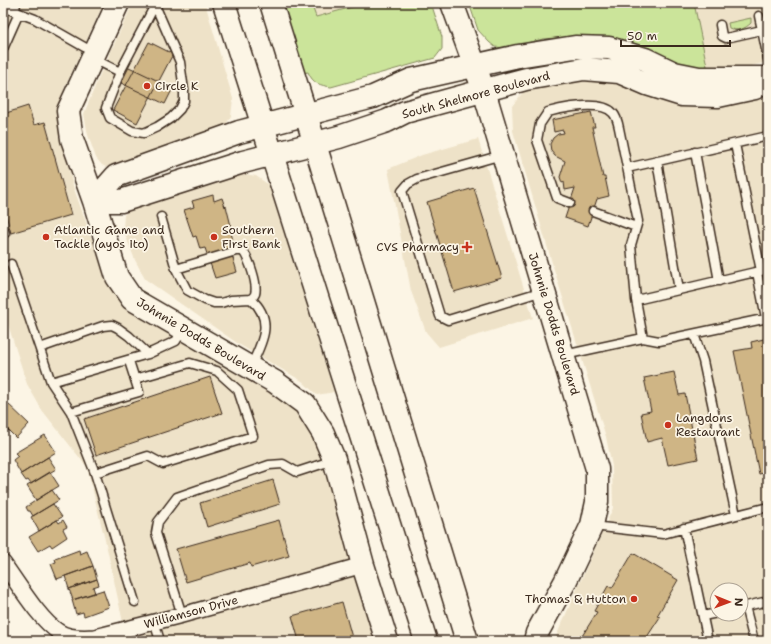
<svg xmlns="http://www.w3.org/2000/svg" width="771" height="644" font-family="'Shantell Sans',sans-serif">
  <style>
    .built { fill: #eee2c8; fill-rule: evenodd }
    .green { fill: #cbe49a; stroke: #83875c }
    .building { fill: #cfb585; stroke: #3b2a1e }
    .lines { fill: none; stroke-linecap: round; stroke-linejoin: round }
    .lane-casing { stroke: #3b2a1e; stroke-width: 11 }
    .street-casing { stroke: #3b2a1e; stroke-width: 18 }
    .secondary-casing { stroke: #3b2a1e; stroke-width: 25 }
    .highway-casing { stroke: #3b2a1e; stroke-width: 25 }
    .path { stroke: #3b2a1e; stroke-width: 2.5; stroke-dasharray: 4 3; stroke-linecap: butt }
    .lane { stroke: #fcf5e5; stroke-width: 8 }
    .street { stroke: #fcf5e5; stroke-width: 15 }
    .secondary { stroke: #fcf5e5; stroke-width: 22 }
    .highway { stroke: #fcf5e5; stroke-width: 22 }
    .poi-dot { fill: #c8321e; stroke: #fcf5e5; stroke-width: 1.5 }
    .labels { text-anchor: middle; stroke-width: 3.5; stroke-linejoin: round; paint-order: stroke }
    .poi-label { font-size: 12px; fill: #3b2a1e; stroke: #fcf5e5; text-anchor: start }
    .street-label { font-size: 12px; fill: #3b2a1e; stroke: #fcf5e5 }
  </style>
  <rect width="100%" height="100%" fill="#fcf5e5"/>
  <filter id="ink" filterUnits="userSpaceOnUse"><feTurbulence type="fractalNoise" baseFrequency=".025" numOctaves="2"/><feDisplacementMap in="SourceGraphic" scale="8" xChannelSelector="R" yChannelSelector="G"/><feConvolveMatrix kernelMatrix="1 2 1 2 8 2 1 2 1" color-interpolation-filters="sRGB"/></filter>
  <g filter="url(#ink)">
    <path class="built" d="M3,3h101l-40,86 -5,39 15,61 26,72 19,30 135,87 58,42 71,221h-256l-20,-93 -20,-81 -45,-57 -15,-26 -24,-75z
      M133,3h72l26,89 2,7 -2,17 -9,15 -105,36h-11l-4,-2 -6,-7 -8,-23 -4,-21 14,-35z
      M311,3h56l-51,14z
      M694,3h74v59l-22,5 -38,4z
      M569,78l31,1 33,10 93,16 42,-8v544h-214l59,-133 -1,-42 -6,-29 -53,-171 -40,-135 -1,-25 12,-15zM717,590h24v24h-24z
      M478,139l55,179 -94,29 -13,-15 -15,-41 -23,-122 34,-14z
      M245,174l11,2 13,9 65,207 -17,3 -15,-14 -62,-36 -95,-66 -10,-19 -12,-31 1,-14 11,-12 38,-9z"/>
    <path class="green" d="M281,3h30l5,14 51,-14h64l11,34v12l-7,9 -104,29c-11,-2 -18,-3 -23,-15l-5,1z
      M469,3h225l14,68 -125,-35 -40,3 -37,9 -11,-1 -6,-5 -11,-12z
      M751,18v5c-6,6 -14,9 -22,5l-1,-5z"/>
    <path class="building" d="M149,42l24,12 -36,69 -24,-13z
      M129,67l44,21 -8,16 -44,-21z
      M28,106l6,19 11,-3 26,93 -60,18 -8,-29v-90z
      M591,112l4,15h-3l11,50h2l4,19 -12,3 -9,27 -23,-8 10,-30 -10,2 -1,-8 -2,1 -2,-6 5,-16 -10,-5 -4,-5 -1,-7 3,-6 5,-4 6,-1 -1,-3 -9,2 -2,-12z
      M474,188l28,90 -48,14 -27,-90z
      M213,195l1,6 8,-3 3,9 1,-1 5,20h-2l4,14 -5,1 9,31 -22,6 -10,-30 -5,1 -4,-13 -3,1 -9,-27 10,-3 -2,-6z
      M768,338v134l-9,2 -25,-123 18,-3 -1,-6z
      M674,372l5,23 6,-1 13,65 -30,6 -6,-27 -15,4 -6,-29 10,-2 -7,-33z
      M210,377l12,36 -126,42 -12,-36z
      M6,402l23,22 -13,14 -13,-13v-19z
      M3,425l5,5 -5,6z
      M45,435l11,17 -35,22 -8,-14 5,-4 -3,-3z
      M48,457l8,12 -25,15 -3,-4 -2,1 -5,-7z
      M50,472l9,14 -23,14 -9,-14z
      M273,480l7,24 -73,23 -7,-24z
      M52,490l7,10 -26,16 -3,-5h-2l-2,-4z
      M53,504l9,13 -23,14 -8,-14z
      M57,520l2,3 4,-3 4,7 -4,2 4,8 -15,10 -2,-3 -12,7 -9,-14z
      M279,520l10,36 -38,11 -1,-4 -64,19 -10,-33z
      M79,550l1,4 7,-3 6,15 -36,13 -6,-15 5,-2 -1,-3z
      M633,553l45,27 -21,36 3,1 -15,23 -3,-1 -1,2h-62l18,-29 -3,-1 14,-25 4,2z
      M93,566l4,13 -28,10 -4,-13z
      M97,579l2,6 -6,2 2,6 -22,7 -4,-11z
      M103,590l6,17 -25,9 -1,-4 -7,2 -4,-14z
      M342,602l11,39h-54l-7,-25z
      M3,632l6,9h-6z"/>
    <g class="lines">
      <g class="lane-casing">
        <path id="lane" d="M3,7l32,12 58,33
          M15,12l1,-9
          M720,25l2,11 4,2 36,-8 -3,-14
          M768,29l-6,1 6,29
          M3,49l16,-36
          M94,59l26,13 35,-67v-2
          M120,72l-14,36 4,10 22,13 12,2 13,-6 14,-9 9,-9 4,-8v-11l-4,-28 -25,-57
          M735,144l26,127
          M695,152l24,129
          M502,155l-85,24 -9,5 -6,7 38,125 8,4 95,-29
          M657,161l22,129
          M627,168l141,-32
          M593,211l43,16
          M161,217l15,52 11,21 18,10 9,3h7l10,-3 20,-1c24,21 11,44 0,67
          M3,228l2,5
          M11,264l40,118 20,30 24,61 53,-17 15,8 90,-28 -15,-46 -21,-19 -27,-8 -55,16
          M176,269l60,-18h7c6,8 15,33 12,43 0,1 -3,4 -4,5
          M757,272l9,46
          M636,300l132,-31
          M694,334l9,27 33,154
          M643,338l16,3 109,-23
          M40,348l63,-22 9,-1 6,3 11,8 19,18
          M564,355l79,-17 -7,-38 -5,-55 7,-24 -19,-93c-1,-5 -3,-12 -6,-15 -12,-13 -49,-5 -65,-1l-8,12 -3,16 20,58 13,5
          M51,382l97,-28 28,-13 7,-12
          M71,412l68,-20 -10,-31
          M95,473l40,129
          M593,526l70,8 105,-27
          M684,528l24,113
          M745,606l9,35
          M742,607l26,-6
          M182,615l-26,-82 2,-11 19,-25 92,-32 14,-1 14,8 37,-12
          M703,616l14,-3
          M154,621l6,20"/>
      </g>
      <g class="street-casing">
        <path id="street" d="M3,563c14,19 37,58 56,69 10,6 25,6 36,5l87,-22 181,-50"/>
      </g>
      <g class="secondary-casing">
        <path id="secondary" d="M118,3l-50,108 4,28 22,62 23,76 15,22 143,83 30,22 18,29 11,26 29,106 24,76
          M452,3l32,88 113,378v33l-5,23 -27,57 -28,51 -2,8
          M94,201l22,-25 123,-44 134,-35 38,-17 107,-24 57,-9 34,1 36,11 29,14 25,5h69
          M94,201h27l122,-39 96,-25 48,-16 18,-9 121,-33 58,-10 35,3 28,12 35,11 36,1 37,-8 7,-4"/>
      </g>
      <g class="highway-casing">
        <path id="highway" d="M224,3l202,638
          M271,3l35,112 161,526"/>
      </g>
      <path class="path" d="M767,3l1,5"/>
      <use href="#lane" class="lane"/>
      <use href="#street" class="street"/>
      <use href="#secondary" class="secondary"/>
      <use href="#highway" class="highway"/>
    </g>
  </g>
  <g class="poi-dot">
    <circle cx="147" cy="86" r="4"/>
    <circle cx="46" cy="237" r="4"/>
    <circle cx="214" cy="237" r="4"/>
    <path d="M465 241h4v4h4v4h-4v4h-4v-4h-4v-4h4z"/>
    <circle cx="668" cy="425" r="4"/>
    <circle cx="634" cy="599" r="4"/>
  </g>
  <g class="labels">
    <g class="poi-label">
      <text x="155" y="90">Circle K</text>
      <text x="54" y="234">Atlantic Game and<tspan x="54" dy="14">Tackle (ayos ito)</tspan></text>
      <text x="222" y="234">Southern<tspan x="222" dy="14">First Bank</tspan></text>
      <text x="459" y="251" text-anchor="end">CVS Pharmacy</text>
      <text x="676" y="422">Langdons<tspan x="676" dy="14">Restaurant</tspan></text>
      <text x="626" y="603" text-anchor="end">Thomas &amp; Hutton</text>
    </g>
    <g class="street-label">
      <text transform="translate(476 95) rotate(-15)" y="4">South Shelmore Boulevard</text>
      <text transform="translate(554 324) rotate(73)" y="4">Johnnie Dodds Boulevard</text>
      <text transform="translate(201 339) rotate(31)" y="4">Johnnie Dodds Boulevard</text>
      <text transform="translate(191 612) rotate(-15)" y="4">Williamson Drive</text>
    </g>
  </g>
  <rect width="771" height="644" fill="none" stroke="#fcf5e5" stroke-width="16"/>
  <rect x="8" y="8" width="755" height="628" fill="none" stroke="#3b2a1e" stroke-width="1.5" filter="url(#ink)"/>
  <g transform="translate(729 602) rotate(91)"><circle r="19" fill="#fcf5e5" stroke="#afa495"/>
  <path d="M0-3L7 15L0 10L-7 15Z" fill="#c8321e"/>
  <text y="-6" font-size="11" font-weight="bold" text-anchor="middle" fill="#3b2a1e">N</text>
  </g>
  <path d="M621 40v6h109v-6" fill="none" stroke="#3b2a1e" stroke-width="2"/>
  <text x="627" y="40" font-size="12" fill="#3b2a1e" stroke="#fcf5e5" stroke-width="3" paint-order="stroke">50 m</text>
</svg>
